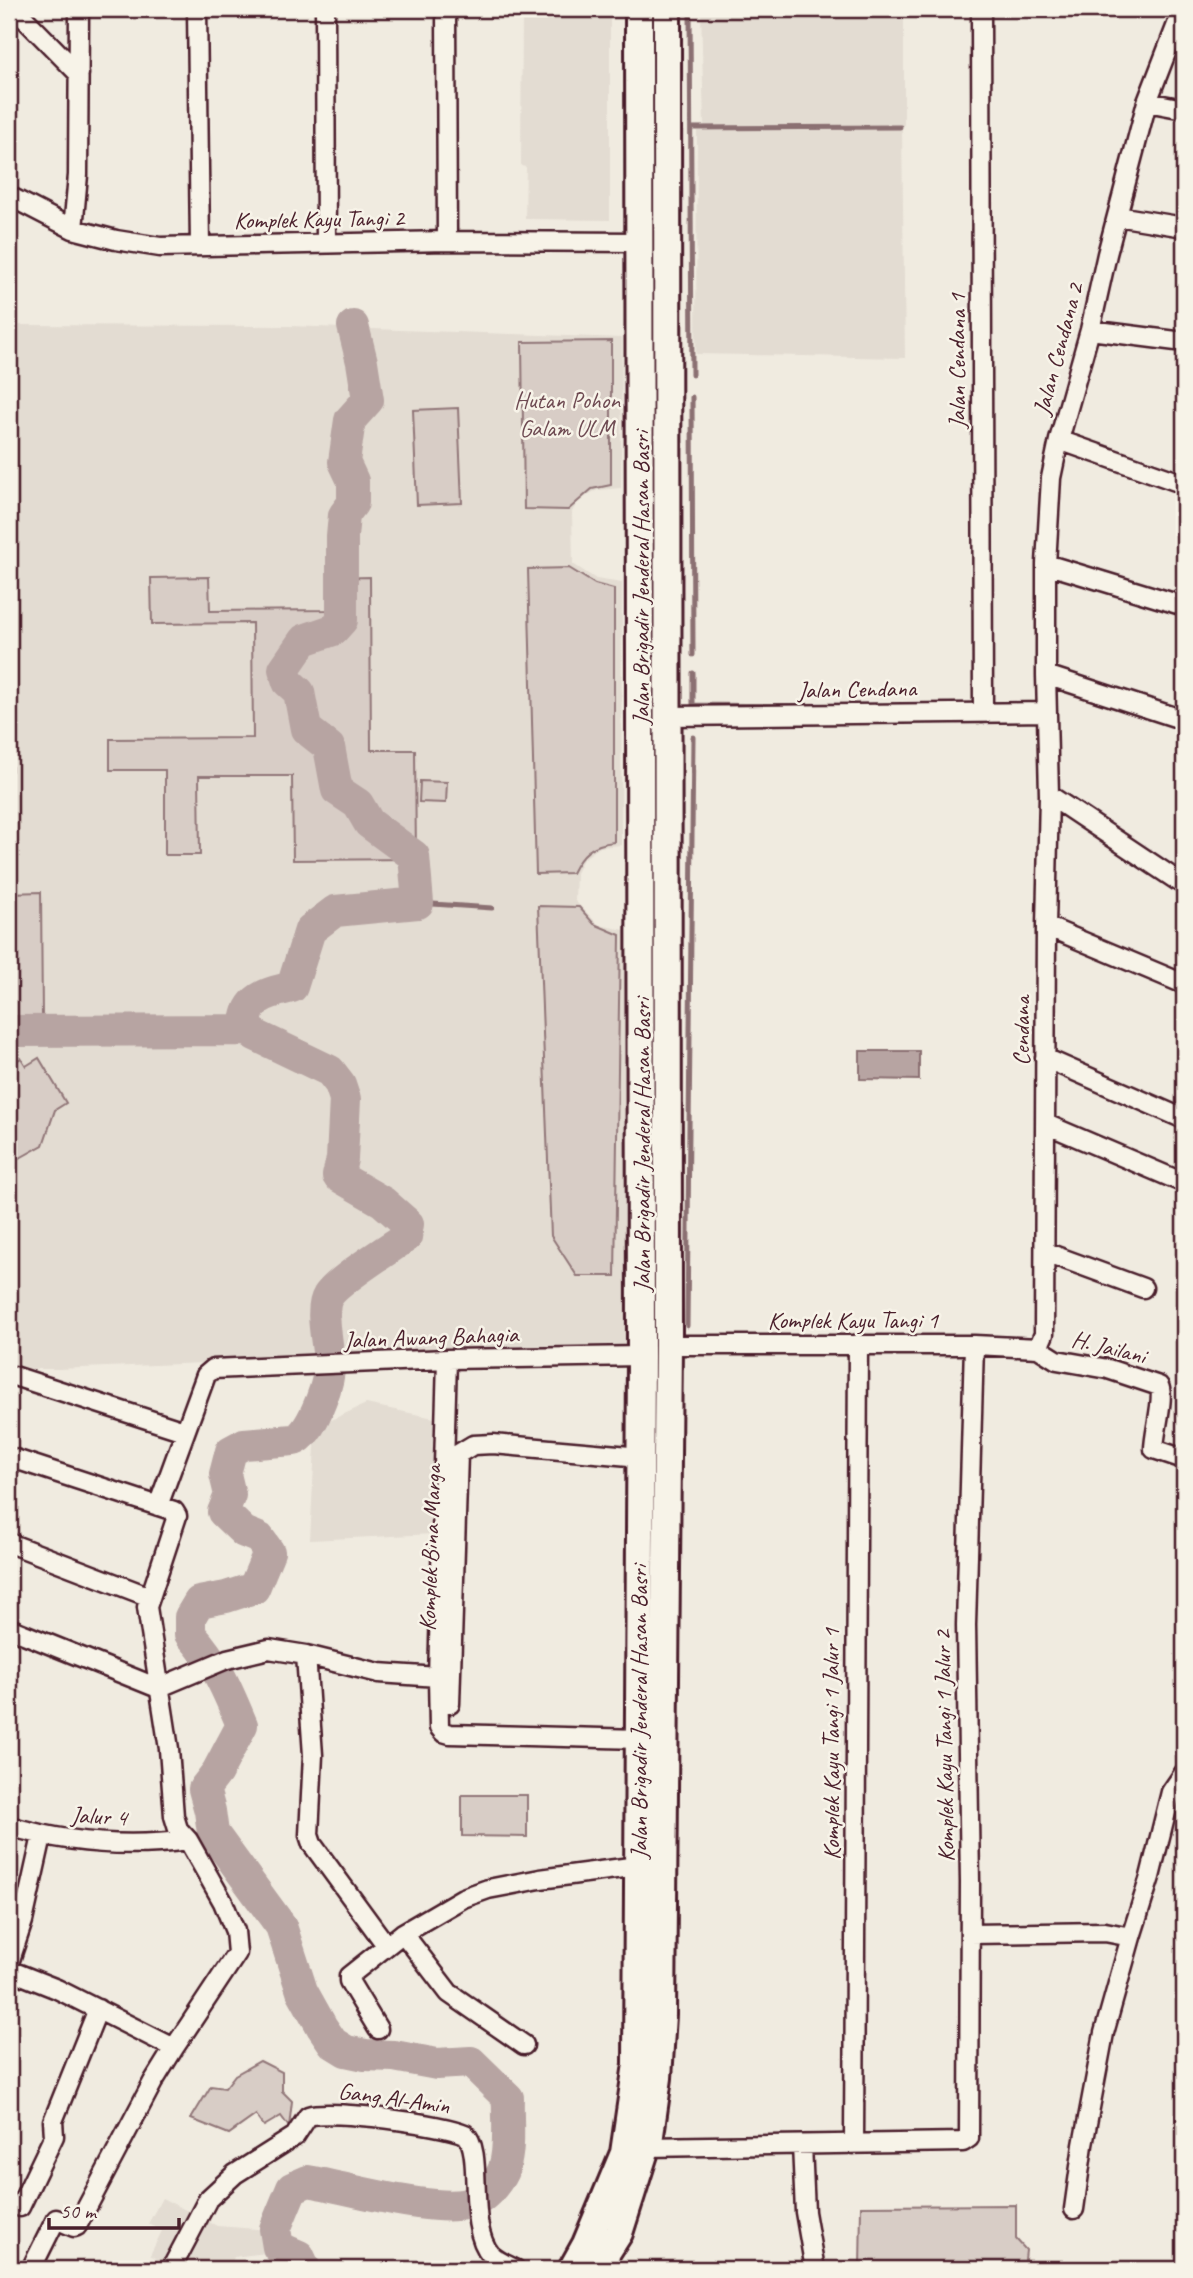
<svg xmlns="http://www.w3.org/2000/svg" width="1193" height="2278" font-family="Caveat,sans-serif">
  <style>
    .built { fill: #e3dcd2 }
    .green { fill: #d8cdc6; stroke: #917678; stroke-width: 2 }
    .water { fill: #b7a4a2; stroke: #8b6f72; stroke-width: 2 }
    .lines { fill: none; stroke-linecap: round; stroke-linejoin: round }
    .stream { stroke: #8b6f72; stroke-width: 5 }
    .river { stroke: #b7a4a2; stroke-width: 32 }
    .minor-casing { stroke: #4a1f2b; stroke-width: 23 }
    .highway-casing { stroke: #4a1f2b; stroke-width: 32 }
    .minor { stroke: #f7f3e8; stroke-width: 18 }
    .highway { stroke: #f7f3e8; stroke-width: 26 }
    .labels { text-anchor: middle; stroke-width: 5; stroke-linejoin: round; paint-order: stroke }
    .street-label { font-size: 24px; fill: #4a1f2b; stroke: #f7f3e8 }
    .park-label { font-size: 24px; fill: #6e4a52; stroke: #f7f3e8 }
  </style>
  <rect width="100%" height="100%" fill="#f0ebe0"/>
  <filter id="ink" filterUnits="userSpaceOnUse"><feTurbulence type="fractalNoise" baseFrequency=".0143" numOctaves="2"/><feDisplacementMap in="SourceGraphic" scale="14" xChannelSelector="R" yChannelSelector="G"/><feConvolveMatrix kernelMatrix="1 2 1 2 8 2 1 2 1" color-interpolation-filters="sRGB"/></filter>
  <g filter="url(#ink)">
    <path class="built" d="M522,9h88v211l-85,-1 1,-52 -5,-1z
      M701,9h203v117l-200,1z
      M697,129h205l3,229 -209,-4z
      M9,325l280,1 333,12 -1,150 -23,2 -7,3 -14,10 -5,9 1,52 23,15 26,4 -1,262 -21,2 -17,12 -7,14 -1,28 24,24 26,5 2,415 -12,8 -266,4 -291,12h-49z
      M366,1404l68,14 -1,116 -123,6 6,-113z
      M162,2198l55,28 54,4 3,22 -40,5 -4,12h-53l-27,-14 12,-24 -14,-7z"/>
    <path class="green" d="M611,341v144l-19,4 -24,21 -44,-1 -2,-167z
      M458,408l4,95 -45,2 -4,-95z
      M569,568l26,16 19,5v253c-22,2 -33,12 -42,31l-36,1 -8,-305z
      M209,577l1,34 119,-1v-32l41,-1 1,173h44l1,109 -123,1 -1,-84h-93l1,79h-35v-85h-55v-31l143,-1 -1,-115 -100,1 -1,-46z
      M420,781l27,1 -1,21 -27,-1z
      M41,892l1,127 -33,1v-127z
      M538,906l41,1 15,17 26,11 -5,341h-38l-26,-40z
      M21,1058l5,8 13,-8 27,45 -11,7 -12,35 -25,14 -9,-16v-77z
      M462,1795h65v42l-65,-1z
      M260,2061l22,11v19l10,10 -3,26 -8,-11 -17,10 -8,-11 -27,19 -38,-15 20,-33 14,2 10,-13z
      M1016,2205v34l10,11 -2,19h-164l1,-63z"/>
    <path class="water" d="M9,572l3,198 -3,-2z
      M860,1051h59v29l-59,-1z"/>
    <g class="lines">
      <path class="stream" d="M690,9l2,366
        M691,128l209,-1
        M692,397l1,258
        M693,673v32l114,1
        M418,903l74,5
        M687,1326l6,-589"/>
      <path class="river" d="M9,1031l241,-1
        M305,2269l-6,-13 -21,-9 -3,-18 17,-41 16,-7c36,6 140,37 169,19 10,-5 24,-22 27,-32 7,-21 3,-49 4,-70l-37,-36 -34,2 -43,-8 -29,-1 -19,-4 -13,-8 -11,-16 -20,-36 -21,-65 -68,-93 -3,-22 -6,-22 13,-17 25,-47c-15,-36 -25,-61 -52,-91v-17l9,-15 27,-5 28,-9 15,-36 -10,-14 -15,-6 -21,-20 7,-17 -5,-21 6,-23 13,-7 49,-4c17,-2 34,-52 36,-69 2,-19 -11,-59 -1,-75 9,-15 61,-47 78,-59l2,-13 -25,-22 -45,-26 4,-17 3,-60 -5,-15 -10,-13 -75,-36 -9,-10c1,-28 22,-32 46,-38l18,-57 25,-19 83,-8 -4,-47 -45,-33 -11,-19 -21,-14 -8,-43 -23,-18 -7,-37 -11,-10 -4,-13 20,-29 29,-10 9,-10v-83l2,-22 9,-12v-22l-9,-19 6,-42 18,-20 -6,-38 -9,-36"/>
      <g class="minor-casing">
        <path id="minor" d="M15,9l64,65
          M197,9l3,237
          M325,9l1,234
          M446,9l1,232
          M981,9l2,704
          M1147,102l37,7
          M9,196l64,33 43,11 44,7 287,-6 193,1
          M1117,216l67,11
          M73,229l5,-54 1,-166
          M1090,330l94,12
          M1059,440l125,44
          M1046,564l138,42
          M1046,675l138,45
          M667,716l380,-4
          M1049,795l135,90
          M1046,926l138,58
          M1045,1058l139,61
          M1046,1124l138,59
          M1045,1252l98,36
          M668,1345h306l64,3
          M1038,1348l6,-14 2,-408 3,-131 -3,-120v-111l5,-86 8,-38 31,-110 17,-76 40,-152 36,-93
          M1038,1348l19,12 51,9 51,17c6,11 -5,47 -5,63l30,10
          M447,1359l-9,318 1,50 4,5 7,2 189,5
          M14,1376l170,55
          M9,1457l165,54 3,5 -30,91 22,142 5,67 4,13 10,11 35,62 12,29 2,22 -63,95 -117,-59 -48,-19
          M158,1506l48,-131 7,-6 234,-10 194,-3
          M9,1543l141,54
          M9,1628l149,60 69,-29 42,-10 37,6 73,18 59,4
          M306,1655l7,100 -4,80 3,9 74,101
          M450,1704l8,-250 15,-9 20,-1 148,13
          M9,1826c58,17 119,22 179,14
          M403,1933l46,60 75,52
          M970,1934l135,-2 26,5 -27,96 -21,112 -9,64
          M1131,1937l19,-60 21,-85 13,-19
          M9,1963l14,-42 19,-85
          M378,2029l-29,-48v-5l54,-43 60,-35 25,-9 52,-10 98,-13
          M854,2144l4,-800
          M802,2145l3,67 10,57
          M646,2147l317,-5 6,-4 1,-256 -4,-257 8,-280
          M20,2207l34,-71 -1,-15 45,-112
          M31,2269l25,-50 18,8 3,-1 76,-144 21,-34
          M171,2269l37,-70 27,-25 60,-38 13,-20c23,-7 134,8 157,18 20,17 0,91 26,121 6,6 16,10 24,14"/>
      </g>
      <g class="highway-casing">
        <path id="highway" d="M572,2269l14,-25 38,-91 13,-89 4,-708 -2,-1347
          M596,2269l23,-36 31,-98 8,-57 4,-63 6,-670 -1,-1336"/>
      </g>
      <use href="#minor" class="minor"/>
      <use href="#highway" class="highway"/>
    </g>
  </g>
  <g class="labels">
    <g class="street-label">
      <text transform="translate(319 219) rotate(-1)" y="8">Komplek Kayu Tangi 2</text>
      <text transform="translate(1058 349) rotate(-75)" y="8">Jalan Cendana 2</text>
      <text transform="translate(957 361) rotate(-90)" y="8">Jalan Cendana 1</text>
      <text transform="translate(641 578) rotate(-90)" y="8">Jalan Brigadir Jenderal Hasan Basri</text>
      <text transform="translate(857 689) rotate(-1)" y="8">Jalan Cendana</text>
      <text transform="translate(1021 1031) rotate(-90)" y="8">Cendana</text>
      <text transform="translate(642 1145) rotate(-90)" y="8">Jalan Brigadir Jenderal Hasan Basri</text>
      <text x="853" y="1328">Komplek Kayu Tangi 1</text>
      <text transform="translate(431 1337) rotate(-2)" y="8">Jalan Awang Bahagia</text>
      <text transform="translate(1109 1347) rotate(14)" y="8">H. Jailani</text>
      <text transform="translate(430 1548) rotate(-88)" y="8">Komplek Bina Marga</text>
      <text transform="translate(639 1712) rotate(-90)" y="8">Jalan Brigadir Jenderal Hasan Basri</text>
      <text transform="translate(831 1744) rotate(-90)" y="8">Komplek Kayu Tangi 1 Jalur 1</text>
      <text transform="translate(944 1746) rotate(-91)" y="8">Komplek Kayu Tangi 1 Jalur 2</text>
      <text transform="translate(99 1816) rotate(3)" y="8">Jalur 4</text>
      <text transform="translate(394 2098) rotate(8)" y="8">Gang Al-Amin</text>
    </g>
    <g class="park-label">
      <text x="567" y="408">Hutan Pohon<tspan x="567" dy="28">Galam ULM</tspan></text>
    </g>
  </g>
  <rect width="1193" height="2278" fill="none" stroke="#f7f3e8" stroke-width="35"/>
  <rect x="18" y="18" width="1158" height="2243" fill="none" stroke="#4a1f2b" stroke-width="2.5" filter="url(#ink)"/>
  <path d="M49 2218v10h130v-10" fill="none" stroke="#4a1f2b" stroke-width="3.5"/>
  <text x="60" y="2218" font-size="21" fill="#4a1f2b" stroke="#f7f3e8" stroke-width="5" paint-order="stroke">50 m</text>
</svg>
